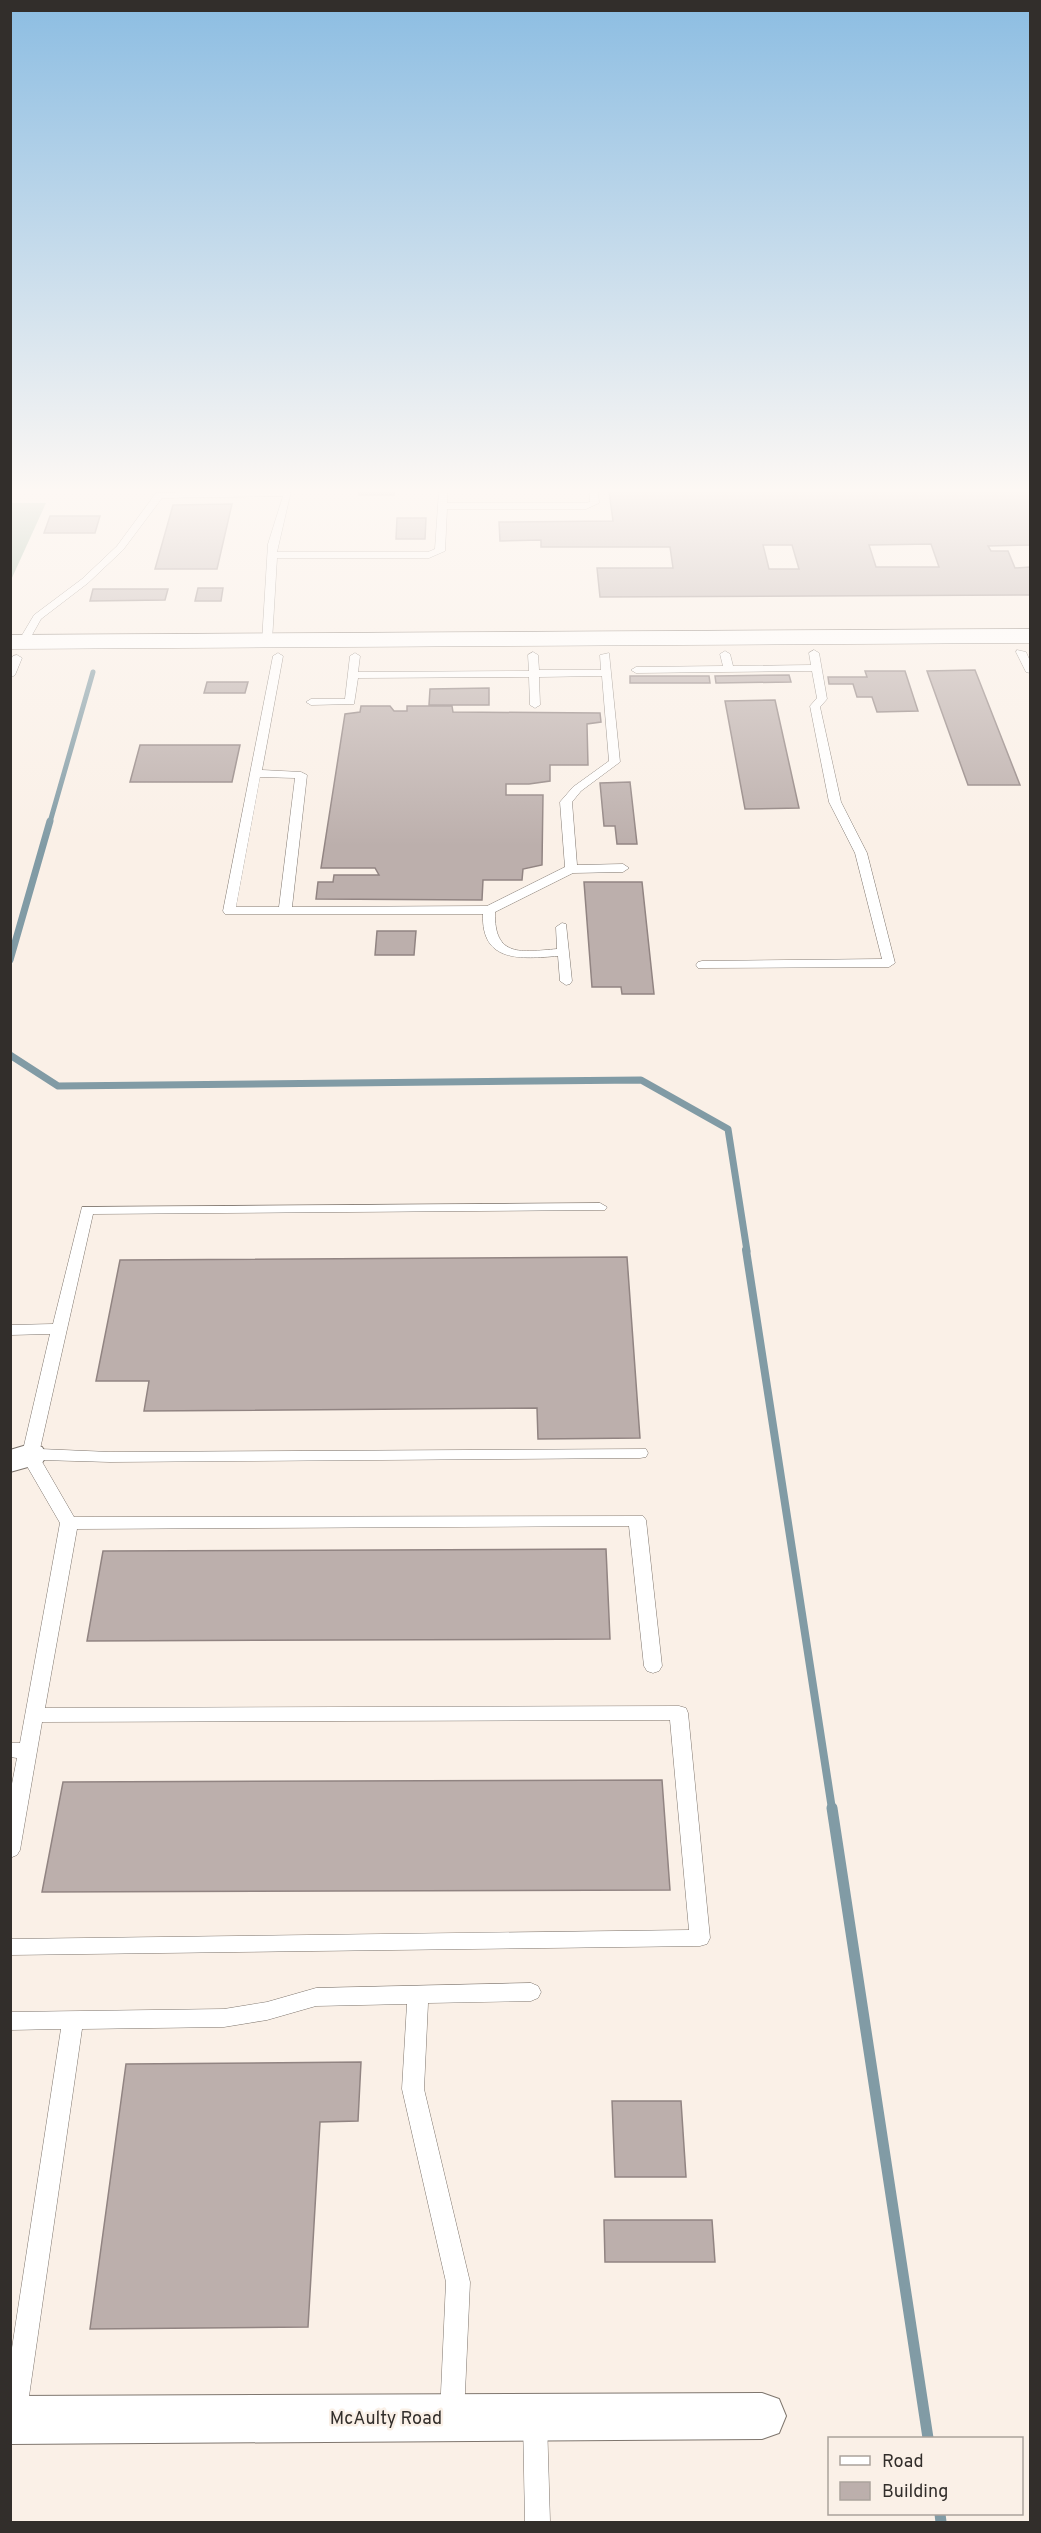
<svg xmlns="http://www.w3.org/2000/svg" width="1041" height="2533" font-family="Overpass,sans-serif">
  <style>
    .forest { fill: #96b59f }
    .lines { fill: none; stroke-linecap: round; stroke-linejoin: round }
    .stream-far3 { stroke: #819ba5; stroke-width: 5 }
    .stream-far2 { stroke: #819ba5; stroke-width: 7 }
    .stream-far1 { stroke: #819ba5; stroke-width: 8 }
    .stream { stroke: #819ba5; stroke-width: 11 }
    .building { fill: #bcafac; stroke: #918482; stroke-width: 1.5; fill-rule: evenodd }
    .lane-casing { stroke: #7f766e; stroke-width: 1 }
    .street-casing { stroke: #7f766e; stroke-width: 2 }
    .secondary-casing { stroke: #7f766e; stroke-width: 1 }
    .lane { fill: #fff; fill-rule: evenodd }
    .street { fill: #fff; fill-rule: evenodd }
    .secondary { fill: #fff; fill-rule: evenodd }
    .labels { text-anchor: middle; stroke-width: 5; stroke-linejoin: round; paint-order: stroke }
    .near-street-label { font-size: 18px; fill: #322e2b; stroke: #faf0e7 }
  </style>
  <rect width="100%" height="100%" fill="#faf0e7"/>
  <path class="forest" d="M11,503h35l-35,77 -1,-77z"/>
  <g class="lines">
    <path class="stream-far3" d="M50,822l43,-150"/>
    <path class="stream-far2" d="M10,960l40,-139
      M10,1055l48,31 583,-6 87,49 19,122"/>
    <path class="stream-far1" d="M746,1250l86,559"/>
    <path class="stream" d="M832,1808l96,630
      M940,2514l1,8"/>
  </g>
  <path class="building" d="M359,491h35v4h-35z
    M609,491h421v54l-42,1 3,5h17l7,17 15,-1v28l-430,2 -3,-29h76l-3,-21h-129v-7l-41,1 -1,-19 114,-1zM931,544l8,23h-63l-7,-22zM763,545h29l7,24h-30z
    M232,504l-15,65h-62l18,-64z
    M50,516h50l-5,17h-51z
    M397,518h29l-1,21h-29z
    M198,588h25l-2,13h-26z
    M93,589h75l-3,11 -75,1z
    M975,670l45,115h-52l-41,-114z
    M865,671h40l13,40 -41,1 -5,-15h-15l-4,-13h-24l-1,-7h39z
    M789,675l2,7 -75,1 -1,-7z
    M630,676h79l1,7h-80z
    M207,682h41l-3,11h-41z
    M489,688v17h-60l1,-16z
    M775,700l24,108 -54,1 -20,-108z
    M361,706h29l4,5h13v-5h45l1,6 147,1 1,9 -14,2 1,41h-38v16l-21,3h-23v11h37l-1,70 -19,4 -1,11h-39l-1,20 -166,-1 2,-17h15l1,-7h45l-4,-7h-54l24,-154 15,-2z
    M140,745h100l-8,37h-102z
    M630,782l7,62h-20l-2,-18h-11l-4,-43z
    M584,882h58l12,112h-32l-1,-7h-29z
    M377,931h39l-2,24h-39z
    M627,1257l13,181 -102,1 -1,-31 -393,3 5,-30h-53l24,-121z
    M606,1549l4,90 -523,2 16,-90z
    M662,1780l8,110 -628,2 21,-110z
    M361,2062l-3,59 -38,1 -12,205 -218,2 36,-265z
    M612,2101h69l5,76h-71z
    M604,2220h108l3,42h-110z"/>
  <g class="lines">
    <g class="lane-casing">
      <path id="lane" d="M220,491h71l-14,61h151l7,-3 4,-58h8v12h138l5,-1v-11h8l1,12 -13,6h-139l-2,42 -16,7h-152l-5,83 -5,3 -5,-3 6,-97 15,-48 -121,2 -39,52 -35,33 -47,36 -14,25h-8l-1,-2 16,-27 48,-36 35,-33 39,-53z
        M814,650l5,3 8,46 -7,8 21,95 26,51 28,110 -6,4 -191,1 -2,-3 2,-3 4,-1 180,-2 -27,-106 -26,-51 -19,-96 7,-8 -5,-27 -176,2 -5,-3 5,-3 87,-1 -3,-12 5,-3 5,3 3,12 78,-1 -2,-12z
        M1017,650l9,2 4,9v12l-4,-1 -10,-20z
        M533,652l5,3 1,15h62l-1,-15 9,-2 11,109 -39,29 -9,11 5,63 46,-1 6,4 -6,4 -50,1 -78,39c-1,46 26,40 62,37l-1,-22 6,-4 4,1 6,57 -2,3 -4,1 -6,-4 -2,-25c-37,3 -77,7 -75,-42h-258l-2,-3 50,-255 5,-3 5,3 -21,114 39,2 6,3 -15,132 195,-1 78,-39 -5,-65 13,-15 36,-26 -7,-85 -63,1 1,28 -5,3 -5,-3 -1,-28 -171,1 -4,26 -43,1 -5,-3 5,-3h34l5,-43 5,-3 5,3 -2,16 171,-1 -1,-16zM260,777l35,1 -16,129h-43z
        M17,655l5,3 -7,17 -5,3v-17l3,-5z
        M600,1203l7,4 -2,3 -512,4 -53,235 70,3 536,-3 2,4 -2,4 -6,1 -530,4 -69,-2 33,57 569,-1 3,4 16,146 -3,5 -6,2 -6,-2 -3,-5 -15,-140 -552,3 -32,179 634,-2 7,2 2,5 22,225 -3,6 -7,2 -690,9v-16l679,-9 -19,-210 -628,2 -22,128 -3,5 -7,3v-64l7,-36 -7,-1v-14h10l40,-220 -40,-69 3,-4 27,-116 -40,1v-10l43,-1 29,-117z
        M531,1983l7,3 3,6 -3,6 -7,3 -103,2 -4,86 46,193 -6,133 -3,8 -9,4 -9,-4 -3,-8 6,-133 -44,-193 5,-85 -91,2 -49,14 -43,7 -142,2 -56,388 -3,8 -9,4 -4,-2v-66l51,-332 -51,1v-18l214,-3 43,-7 49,-14z
        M535,2409l9,4 3,8 3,101h-25l-2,-101 3,-8z"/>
    </g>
    <g class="street-casing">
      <path id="street" d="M30,1444l12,3 5,8 -5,8 -32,9v-22z
        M762,2393l17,6 7,17 -7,17 -17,6 -752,5v-48z"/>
    </g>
    <g class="secondary-casing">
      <path id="secondary" d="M1030,629v14l-1020,6v-14z"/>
    </g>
    <use href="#lane" class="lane"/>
    <use href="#street" class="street"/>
    <use href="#secondary" class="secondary"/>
  </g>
  <linearGradient id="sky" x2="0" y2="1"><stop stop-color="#8cbde2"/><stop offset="0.58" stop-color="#fdf8f4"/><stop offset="1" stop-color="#fdf8f4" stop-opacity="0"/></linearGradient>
  <rect width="1041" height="846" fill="url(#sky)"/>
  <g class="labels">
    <g class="near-street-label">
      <text x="386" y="2424">McAulty Road</text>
    </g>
  </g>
  <rect width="1041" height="2533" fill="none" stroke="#322e2b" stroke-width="24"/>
  <rect x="828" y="2437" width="195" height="78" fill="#faf0e7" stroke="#aaa29c" stroke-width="1.5"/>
  <rect x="840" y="2456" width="30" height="9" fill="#ffffff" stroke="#aaa29c" stroke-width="1.5"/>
  <text x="882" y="2467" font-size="18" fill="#322e2b">Road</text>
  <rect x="840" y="2482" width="30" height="18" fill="#bcafac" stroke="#aaa29c" stroke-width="1.5"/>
  <text x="882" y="2497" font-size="18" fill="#322e2b">Building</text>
</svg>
